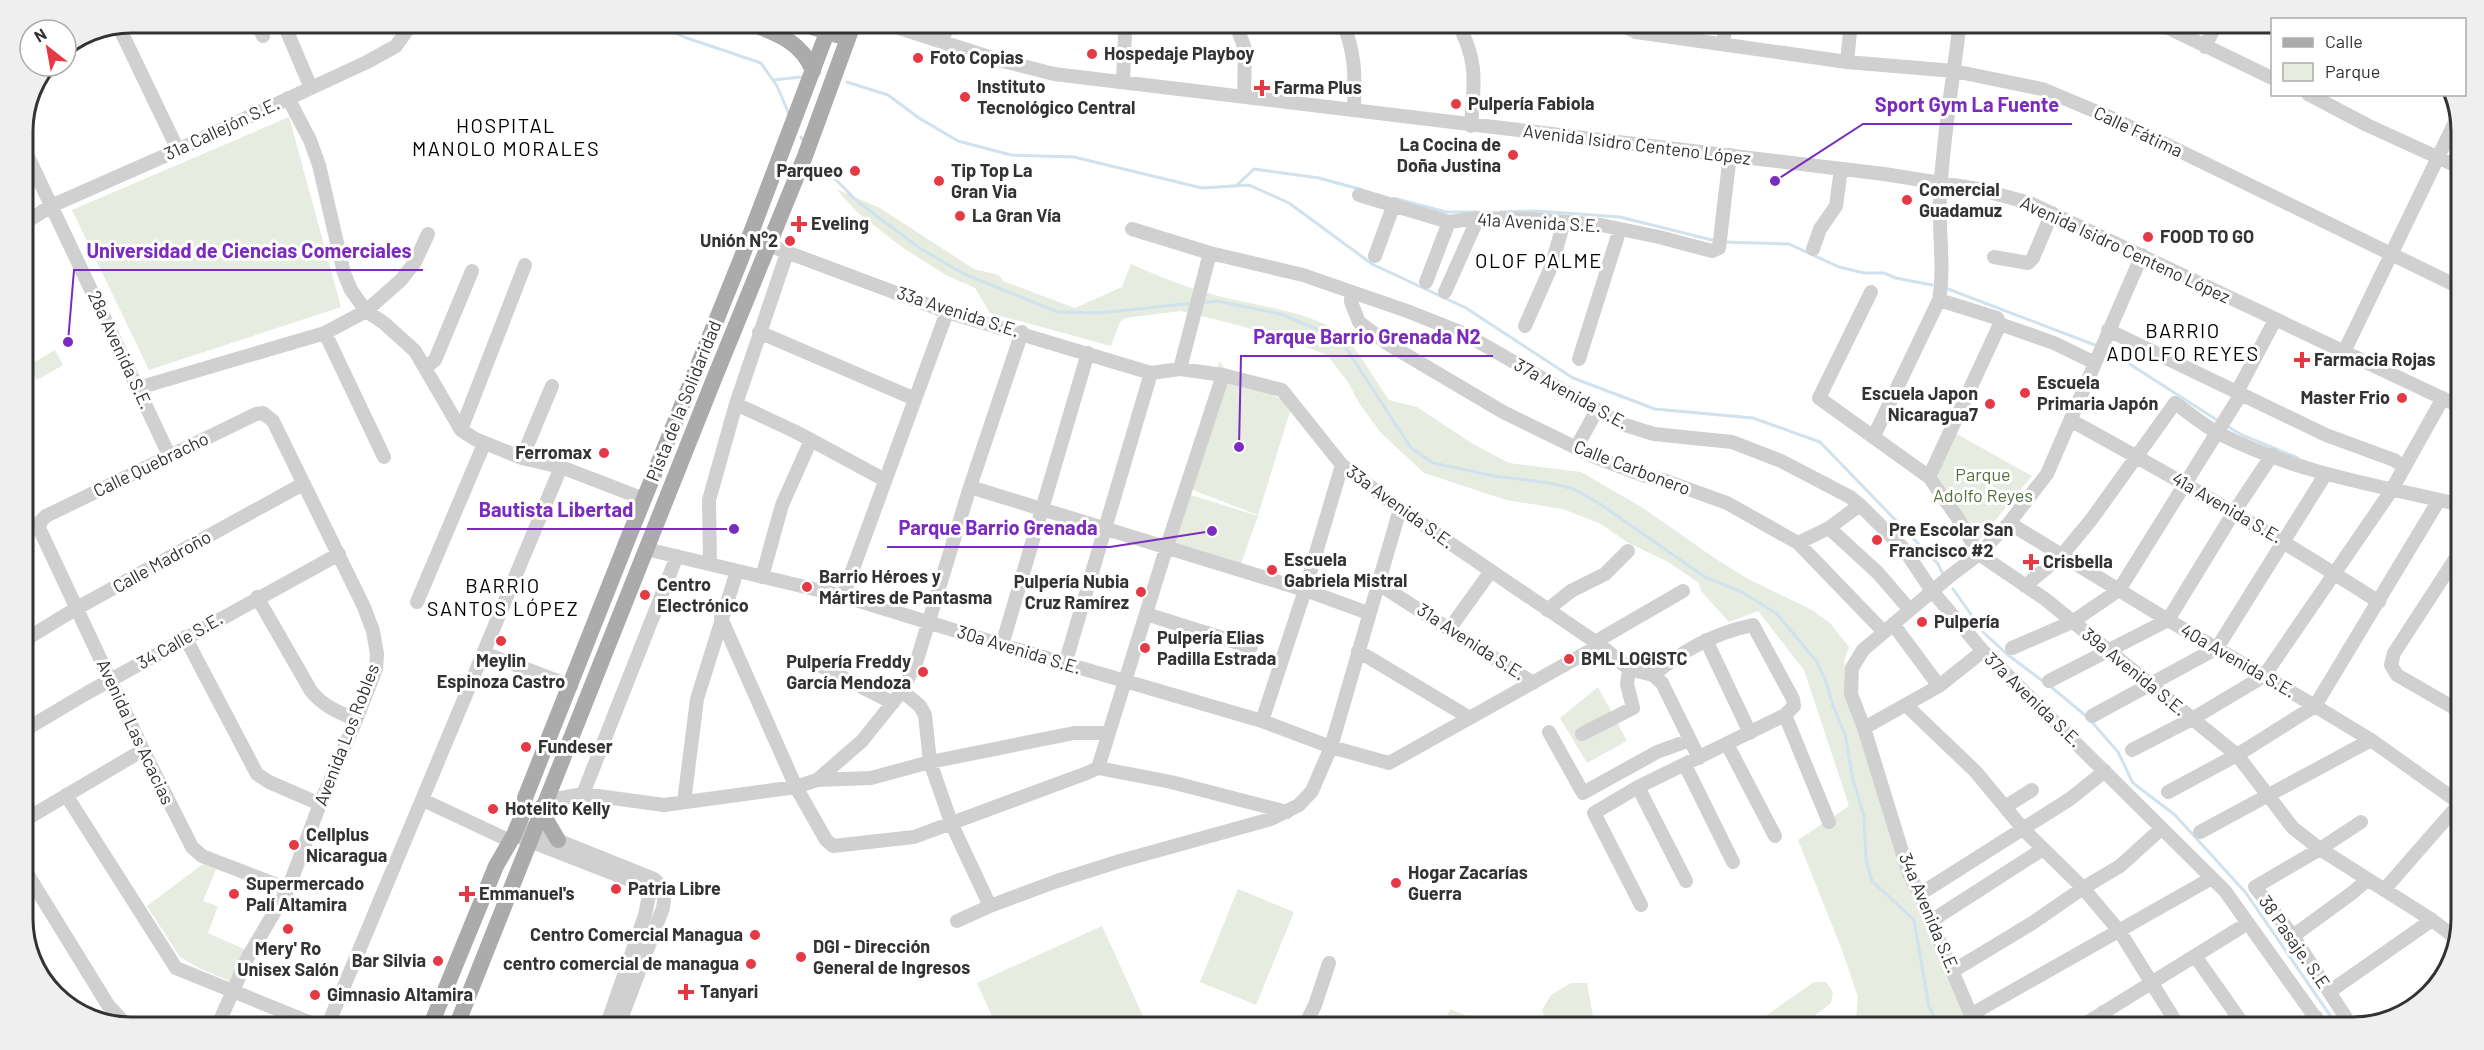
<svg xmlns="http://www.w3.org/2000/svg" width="2484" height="1050" font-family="Barlow,sans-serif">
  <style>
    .green { fill: #e6ecdf }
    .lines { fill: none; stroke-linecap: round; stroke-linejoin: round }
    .stream { stroke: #cfe2ee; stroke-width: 3 }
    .minor { stroke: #d0d0d0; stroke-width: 14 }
    .major { stroke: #ababab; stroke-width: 16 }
    .poi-dot { fill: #e63946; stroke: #fff; stroke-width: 2 }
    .labels { text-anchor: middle; stroke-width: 6; stroke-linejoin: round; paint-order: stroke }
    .poi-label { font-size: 18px; font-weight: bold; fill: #333; stroke: #fff; text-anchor: start }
    .street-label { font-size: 18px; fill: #333; stroke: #fff }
    .park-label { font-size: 18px; fill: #56703f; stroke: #fff }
    .neighbourhood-label { font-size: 20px; letter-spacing: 1.5px; fill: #000; stroke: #fff }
    .rim { fill: none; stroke: #333; stroke-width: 3 }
    .leader { fill: none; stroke: #7b2cbf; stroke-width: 2 }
    .callout-dot { fill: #7b2cbf; stroke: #fff; stroke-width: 2 }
    .callout-label { font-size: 20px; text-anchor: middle; font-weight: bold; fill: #7b2cbf; stroke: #fff; stroke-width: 6; stroke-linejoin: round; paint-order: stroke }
  </style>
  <rect width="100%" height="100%" fill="#fff"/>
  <path class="green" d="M289,117l52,190 -192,63 -77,-160z
    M836,189l44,19 94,61 25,6 4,6 72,27 47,-21 9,-23c31,14 62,26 95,34 37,9 87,14 118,38 10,8 35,50 45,64l28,7 56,37 36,19 72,9 62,36 70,49 35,22 64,31 18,13 19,24 -5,14 7,33 58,180 74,153h-128l3,-30 -16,-47 -44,-110 51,-34 -45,-136 -46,-59 -29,11 -28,-31 -2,-8 -29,-20 -43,-21 -26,-18 -38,-15 -57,-9 -82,-27 -43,-40 -22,-30 -11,-21 -21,-27 -37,-14 -52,-16 -57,-14 -56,7 -5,4 -9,24 -121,-33 -15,-25 -29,-13 -43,-27 -45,-35z
    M55,350l8,15 -26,15 -9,-14z
    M1219,361l7,9 66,35 -34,110 -68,-26z
    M1955,433l77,43 -53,64 -43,-66z
    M1185,493l73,23 -19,53 -72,-23z
    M1598,687l29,54 -40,22 -27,-45z
    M203,864l13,5 -13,32 15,5 -10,27 40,18 -16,31 -33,-14 -19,-11 -33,-51z
    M1238,889l56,23 -38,93 -56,-23z
    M1102,926l46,101h-151l-20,-44z
    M1814,982h12l7,10 -2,11 -31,24h-50z
    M1571,983h16l8,44h-47l-6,-17 9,-15z
    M1450,1009l27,11 -3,7h-32z"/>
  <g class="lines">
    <path class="stream" d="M651,22l33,15 77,26 16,23 12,28
      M773,80l28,-3
      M847,82l41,13 31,23 39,23 53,14 63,2 128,31 47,-3 40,18 83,61 94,44 107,70 82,31 98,9 67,24 118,122 5,10
      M801,137l1,2
      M822,166l36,36 63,47 43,25 94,38 41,1 95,-10
      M1236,186l18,-17 65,9 40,11
      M1397,199l49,13h30
      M1501,212l35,-1 84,6 96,24
      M1722,242l67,2 50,23 25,6h20l12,5 36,7
      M1948,289l147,56
      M1200,303l16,-2 65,13 40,17 23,14 67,103 22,15 61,13 55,7 25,6 26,15 105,73 37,15 35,22 40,48 9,20 7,24 12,28 8,46 11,36 2,44 6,21 42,39 15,87 11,20
      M2114,354l106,68
      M2225,425l17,10 56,23
      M1953,589l31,44 24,22 36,27
      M2050,686l36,30
      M2091,721l27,31 15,31 42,32 71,78 92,134"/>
    <path class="minor" d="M256,22l7,14
      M881,22l114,37 59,15 830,100 94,15 52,14 431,204
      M1119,22l6,12 -2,48
      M1235,22l10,27 -1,48
      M1342,22c14,29 13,57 12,88
      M1457,22c22,40 17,61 14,104
      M1615,22l21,10 211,30 107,9 88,18 72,30 347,169
      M2156,22l116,56
      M118,25l60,125
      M286,29l25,59
      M942,41l7,-19
      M1724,43v-21
      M2205,47l12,-25
      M1847,62l4,-40
      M2308,94l59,31 94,43
      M2449,94l9,23
      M288,98l22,42 9,25 25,108 7,17 15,21 18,12 31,28 46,79 14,9 47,19 39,9 83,32
      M23,146l147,311
      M1359,195l90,27 29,-4 54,1 69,6 58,12 53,14 7,-3 11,-93
      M23,224l28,-18 118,-52 198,-92 29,-16 17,-24
      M1132,229l78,24
      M749,238l198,74 204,61 29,-4 43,6 59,15 60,75 58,44 200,136 29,24 24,6 9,8 37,75
      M1813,249l7,-20 16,-23 5,-37
      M1375,256l19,-52
      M1994,257l34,6 5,-5 19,-45
      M1426,282l23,-60
      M1351,292v10l8,20 29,22 115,68 92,45 47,18 24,6 61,22 71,40 86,89
      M1445,292l33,-74
      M1871,292l-52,106 110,79 28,40 22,37 66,45 192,156 56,73 27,21 112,71 25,19
      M1939,300l58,18 3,6 54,19 41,20
      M1525,326l26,-59 13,-45
      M2108,330l218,105 68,25 10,7
      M759,332l156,67
      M325,333l59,124
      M2344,352l114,-236
      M1579,359l41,-130
      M426,367l9,-7 37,-89
      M1180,369l30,-116 93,22 104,36 58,23 157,90 32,10 78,8 49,19 69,36 10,8 44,44 28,42 51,60 242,240 97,136
      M138,388l187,-55 41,-22 35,-31 14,-18 13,-28
      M2237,392l38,-72
      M736,404l60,28 89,48
      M2072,421c104,57 206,116 307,181
      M461,430l64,-165
      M1874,436l65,-136c6,-35 -1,-69 1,-105 3,-58 13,-115 20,-173
      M1576,448l21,-38
      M522,458l30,-72
      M1929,477l71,-153
      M970,487l335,103 63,23
      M2009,523l159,97 147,86 56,34 90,64
      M1829,528l49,45 31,36
      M1798,543l31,-15 31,-23
      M646,549l197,47 159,49 260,76 69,26 58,16 211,-118
      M2461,550l-67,103 -3,12 6,10 64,37
      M710,564l-1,-64 27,-96 51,-151
      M762,577l20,-72 29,-65
      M1377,583l156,100
      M2025,586l37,-31 29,-35 84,-117c14,10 29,23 45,31 79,40 157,51 241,71
      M843,596l104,-284
      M257,597l54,94c12,15 27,21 45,29
      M417,602l67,-158
      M1547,610l24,-19 34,-17 23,-23
      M1146,614l105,33
      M721,618l75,169 30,53 7,6 81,-9 173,-64 11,-5 69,-222 56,-171
      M1893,624l46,62
      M1450,628l41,-57
      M185,637l72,137 12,8 51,22
      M1706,640l44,93
      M23,641l54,-33 226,-124
      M1595,642l88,-51
      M1002,645l86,-292
      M2012,648l60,-26 47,-32 122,-196
      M1358,651l112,67
      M484,653l87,33
      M817,664l76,39
      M1065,664l86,-291
      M2049,681l119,-61 66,-108 38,-57
      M902,691l18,15 5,9 5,47 22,63 38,81 -33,15
      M1907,706l69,66 48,58 59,58 37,44 59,95
      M1785,715l44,107
      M2092,716l125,-68 108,-173
      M1262,721l43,-131 37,-125
      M1864,728l75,-42 44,-35
      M23,731l64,-38 252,-139
      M1549,732l34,61 74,-41 33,-12
      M1582,734l51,-26 -6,-24 2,-15
      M1727,744l48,92
      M2132,750l60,-31 72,-43 127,-185 52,-93
      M1685,765l48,97
      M1098,768l73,14 116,30
      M817,780l54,-2 59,-16 144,-29h35
      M1638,787l48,94
      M2168,792l69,-37 78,-49 124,-206
      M583,794l94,-238
      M66,795l110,173 145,59
      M423,800l81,38
      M545,801l38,-7 81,11 132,-18 21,-7 45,-39 40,-50 15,-31 53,-173 52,-155
      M684,802l13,-103 40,-128
      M2005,807l27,-17
      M23,821l120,-71
      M527,828l127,51c11,9 11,17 9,29l-45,119
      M2200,832l171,-92
      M522,838l118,46 9,12 -4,19 -39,112
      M23,867l85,138 20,22
      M2384,890l76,-87
      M1920,894l150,-95 35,-28
      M1641,905l-47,-92 44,-26 147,-72 9,-9 -1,-7 -40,-74c-39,8 -69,25 -100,50
      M990,906l67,-25 63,-20 151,-42 28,-14 13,-14 19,-44 69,-238
      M1931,921l112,-72
      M2293,936l59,-43 15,-13
      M2195,956l50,71
      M1953,971l81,-49 49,-34 37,-22 41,-37
      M2329,992l103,-72
      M2103,1012l9,15
      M1970,1015l242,-137
      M217,1027l31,-70 40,-68 32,-85 36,-84 20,-51 1,-15 -4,-23 -9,-24 -91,-186 -10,-8 -7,1 -210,102 -5,5 -2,7 104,222 49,97 10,9 86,33
      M327,1027l234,-560
      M1304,1027l11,-22 14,-42
      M1976,1027l-55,-130 -12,-23 -45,-146 -13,-34 1,-26 11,-18 87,-74 29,-22 30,-31 38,-49 95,-219
      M2080,1027l168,-104
      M2298,1027l18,-10
      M2352,1027l-59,-91 -38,-49 65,-38 41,-27"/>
    <path class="major" d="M747,22c28,11 55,19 66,49
      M797,22l39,13
      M542,807l3,11 13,22
      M430,1027l66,-161 18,-31 11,-27v-10l102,-257 114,-282 90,-237
      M456,1027l256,-643 93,-228 49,-134"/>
  </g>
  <g class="poi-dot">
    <circle cx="1092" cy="54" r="6"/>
    <circle cx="918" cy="58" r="6"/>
    <path d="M1259 79h6v6h6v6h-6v6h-6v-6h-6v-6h6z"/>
    <circle cx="965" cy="97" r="6"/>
    <circle cx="1456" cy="104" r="6"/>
    <circle cx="1513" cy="155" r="6"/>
    <circle cx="855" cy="171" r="6"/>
    <circle cx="939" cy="181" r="6"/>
    <circle cx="1907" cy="200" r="6"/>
    <circle cx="960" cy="216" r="6"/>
    <path d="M796 215h6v6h6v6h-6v6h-6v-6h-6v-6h6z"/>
    <circle cx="2148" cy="237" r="6"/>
    <circle cx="790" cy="241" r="6"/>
    <path d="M2299 351h6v6h6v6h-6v6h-6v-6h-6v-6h6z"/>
    <circle cx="2025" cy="393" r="6"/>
    <circle cx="2402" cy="398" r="6"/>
    <circle cx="1990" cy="404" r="6"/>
    <circle cx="604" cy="453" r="6"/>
    <circle cx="1877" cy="540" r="6"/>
    <path d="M2028 553h6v6h6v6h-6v6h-6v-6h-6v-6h6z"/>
    <circle cx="1272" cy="570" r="6"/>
    <circle cx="807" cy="587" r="6"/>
    <circle cx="1141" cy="592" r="6"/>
    <circle cx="645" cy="595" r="6"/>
    <circle cx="1922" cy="622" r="6"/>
    <circle cx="501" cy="641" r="6"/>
    <circle cx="1145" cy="648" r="6"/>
    <circle cx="1569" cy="659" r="6"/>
    <circle cx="923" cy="672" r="6"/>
    <circle cx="526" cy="747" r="6"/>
    <circle cx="493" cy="809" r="6"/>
    <circle cx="294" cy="845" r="6"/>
    <circle cx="1396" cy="883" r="6"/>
    <circle cx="616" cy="889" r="6"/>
    <circle cx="234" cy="894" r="6"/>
    <path d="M464 885h6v6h6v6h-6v6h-6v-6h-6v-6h6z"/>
    <circle cx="288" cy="929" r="6"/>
    <circle cx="755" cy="935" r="6"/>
    <circle cx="801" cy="957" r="6"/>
    <circle cx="438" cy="961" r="6"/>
    <circle cx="751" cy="964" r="6"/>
    <path d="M683 983h6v6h6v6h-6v6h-6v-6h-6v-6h6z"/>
    <circle cx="315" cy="995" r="6"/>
  </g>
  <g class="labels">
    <g class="poi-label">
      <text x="1104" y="60">Hospedaje Playboy</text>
      <text x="930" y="64">Foto Copias</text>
      <text x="977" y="93">Instituto<tspan x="977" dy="21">Tecnológico Central</tspan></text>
      <text x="1274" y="94">Farma Plus</text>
      <text x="1468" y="110">Pulpería Fabiola</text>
      <text x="1501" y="151" text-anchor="end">La Cocina de<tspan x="1501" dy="21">Doña Justina</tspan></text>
      <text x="843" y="177" text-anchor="end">Parqueo</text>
      <text x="951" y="177">Tip Top La<tspan x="951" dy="21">Gran Via</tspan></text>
      <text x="1919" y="196">Comercial<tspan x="1919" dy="21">Guadamuz</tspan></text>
      <text x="972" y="222">La Gran Vía</text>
      <text x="811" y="230">Eveling</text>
      <text x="2160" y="243">FOOD TO GO</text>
      <text x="778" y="247" text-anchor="end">Unión N°2</text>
      <text x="2314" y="366">Farmacia Rojas</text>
      <text x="2037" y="389">Escuela<tspan x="2037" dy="21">Primaria Japón</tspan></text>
      <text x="1978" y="400" text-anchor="end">Escuela Japon<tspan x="1978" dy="21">Nicaragua7</tspan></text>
      <text x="2390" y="404" text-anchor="end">Master Frio</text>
      <text x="592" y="459" text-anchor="end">Ferromax</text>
      <text x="1889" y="536">Pre Escolar San<tspan x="1889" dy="21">Francisco #2</tspan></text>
      <text x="1284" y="566">Escuela<tspan x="1284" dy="21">Gabriela Mistral</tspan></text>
      <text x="2043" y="568">Crisbella</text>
      <text x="819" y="583">Barrio Héroes y<tspan x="819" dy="21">Mártires de Pantasma</tspan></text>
      <text x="1129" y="588" text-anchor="end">Pulpería Nubia<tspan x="1129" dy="21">Cruz Ramírez</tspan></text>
      <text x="657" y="591">Centro<tspan x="657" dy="21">Electrónico</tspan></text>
      <text x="1934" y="628">Pulpería</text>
      <text x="1157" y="644">Pulpería Elias<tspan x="1157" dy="21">Padilla Estrada</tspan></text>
      <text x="1581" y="665">BML LOGISTC</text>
      <text x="501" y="667" text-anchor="middle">Meylin<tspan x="501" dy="21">Espinoza Castro</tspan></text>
      <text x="911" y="668" text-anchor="end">Pulpería Freddy<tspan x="911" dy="21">García Mendoza</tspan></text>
      <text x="538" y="753">Fundeser</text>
      <text x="505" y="815">Hotelito Kelly</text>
      <text x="306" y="841">Cellplus<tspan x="306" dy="21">Nicaragua</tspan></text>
      <text x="1408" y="879">Hogar Zacarías<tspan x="1408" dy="21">Guerra</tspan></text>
      <text x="246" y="890">Supermercado<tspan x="246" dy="21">Palí Altamira</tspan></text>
      <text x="628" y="895">Patria Libre</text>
      <text x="479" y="900">Emmanuel's</text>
      <text x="743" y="941" text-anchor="end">Centro Comercial Managua</text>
      <text x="813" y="953">DGI - Dirección<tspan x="813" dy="21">General de Ingresos</tspan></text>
      <text x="288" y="955" text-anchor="middle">Mery' Ro<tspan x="288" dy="21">Unisex Salón</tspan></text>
      <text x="426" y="967" text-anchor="end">Bar Silvia</text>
      <text x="739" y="970" text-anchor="end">centro comercial de managua</text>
      <text x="700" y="998">Tanyari</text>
      <text x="327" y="1001">Gimnasio Altamira</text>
    </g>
    <g class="street-label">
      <text transform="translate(222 129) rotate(-25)" y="6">31a Callejón S.E.</text>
      <text transform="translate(2138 132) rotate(25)" y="6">Calle Fátima</text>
      <text transform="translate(1637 145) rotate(7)" y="6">Avenida Isidro Centeno López</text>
      <text transform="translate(1539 223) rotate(3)" y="6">41a Avenida S.E.</text>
      <text transform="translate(2125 250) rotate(25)" y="6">Avenida Isidro Centeno López</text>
      <text transform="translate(958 312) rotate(18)" y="6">33a Avenida S.E.</text>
      <text transform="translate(120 350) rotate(65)" y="6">28a Avenida S.E.</text>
      <text transform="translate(1571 394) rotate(29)" y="6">37a Avenida S.E.</text>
      <text transform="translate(684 401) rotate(-68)" y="6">Pista de la Solidaridad</text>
      <text transform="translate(151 465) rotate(-26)" y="6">Calle Quebracho</text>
      <text transform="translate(1632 468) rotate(21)" y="6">Calle Carbonero</text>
      <text transform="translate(1400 507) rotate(36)" y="6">33a Avenida S.E.</text>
      <text transform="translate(2227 508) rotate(30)" y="6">41a Avenida S.E.</text>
      <text transform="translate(162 562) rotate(-29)" y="6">Calle Madroño</text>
      <text transform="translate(180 641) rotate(-30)" y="6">34 Calle S.E.</text>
      <text transform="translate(1471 642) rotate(33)" y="6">31a Avenida S.E.</text>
      <text transform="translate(1019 650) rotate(17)" y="6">30a Avenida S.E.</text>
      <text transform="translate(2238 661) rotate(30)" y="6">40a Avenida S.E.</text>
      <text transform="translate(2134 672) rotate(39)" y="6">39a Avenida S.E.</text>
      <text transform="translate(2033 700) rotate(44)" y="6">37a Avenida S.E.</text>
      <text transform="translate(135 732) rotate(65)" y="6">Avenida Las Acacias</text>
      <text transform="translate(347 735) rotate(-69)" y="6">Avenida Los Robles</text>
      <text transform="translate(1929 913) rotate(67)" y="6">34a Avenida S.E.</text>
      <text transform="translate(2294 942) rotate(55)" y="6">38 Pasaje. S.E</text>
    </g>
    <g class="park-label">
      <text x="1983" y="481">Parque<tspan x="1983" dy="21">Adolfo Reyes</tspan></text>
    </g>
    <g class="neighbourhood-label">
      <text x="506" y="133">HOSPITAL<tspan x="506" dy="23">MANOLO MORALES</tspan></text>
      <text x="1539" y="268">OLOF PALME</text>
      <text x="2183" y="338">BARRIO<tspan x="2183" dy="23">ADOLFO REYES</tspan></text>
      <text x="503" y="593">BARRIO<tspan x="503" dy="23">SANTOS LÓPEZ</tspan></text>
    </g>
  </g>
  <path d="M0 0H2484V1050H0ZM131 33H2353A98 98 0 0 1 2451 131V919A98 98 0 0 1 2353 1017H131A98 98 0 0 1 33 919V131A98 98 0 0 1 131 33Z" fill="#efefef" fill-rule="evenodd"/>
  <path class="rim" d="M131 33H2353A98 98 0 0 1 2451 131V919A98 98 0 0 1 2353 1017H131A98 98 0 0 1 33 919V131A98 98 0 0 1 131 33Z"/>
  <path class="leader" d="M1775 181L1863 124H2072M68 342L74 270H423M1239 447L1241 356H1493M734 529L646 529H467M1212 531L1110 547H887"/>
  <g class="callout-dot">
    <circle cx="1775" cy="181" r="6"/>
    <circle cx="68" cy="342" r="6"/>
    <circle cx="1239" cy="447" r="6"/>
    <circle cx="734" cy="529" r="6"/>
    <circle cx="1212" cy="531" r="6"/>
  </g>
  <g class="callout-label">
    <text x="1967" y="112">Sport Gym La Fuente</text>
    <text x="249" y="258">Universidad de Ciencias Comerciales</text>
    <text x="1367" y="344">Parque Barrio Grenada N2</text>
    <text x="556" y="517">Bautista Libertad</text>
    <text x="998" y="535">Parque Barrio Grenada</text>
  </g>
  <rect x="2271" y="18" width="195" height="78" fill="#ffffff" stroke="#adadad" stroke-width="1.5"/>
  <rect x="2283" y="38" width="30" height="9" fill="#ababab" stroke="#adadad" stroke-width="1.5"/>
  <text x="2325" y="48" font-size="18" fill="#333333">Calle</text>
  <rect x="2283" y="63" width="30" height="18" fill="#e6ecdf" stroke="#adadad" stroke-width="1.5"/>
  <text x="2325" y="78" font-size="18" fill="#333333">Parque</text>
  <g transform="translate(48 48) rotate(329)"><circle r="28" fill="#ffffff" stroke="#adadad" stroke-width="1.5"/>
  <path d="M0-4.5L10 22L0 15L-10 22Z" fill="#e63946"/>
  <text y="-9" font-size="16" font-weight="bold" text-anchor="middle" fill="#333333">N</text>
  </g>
</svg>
